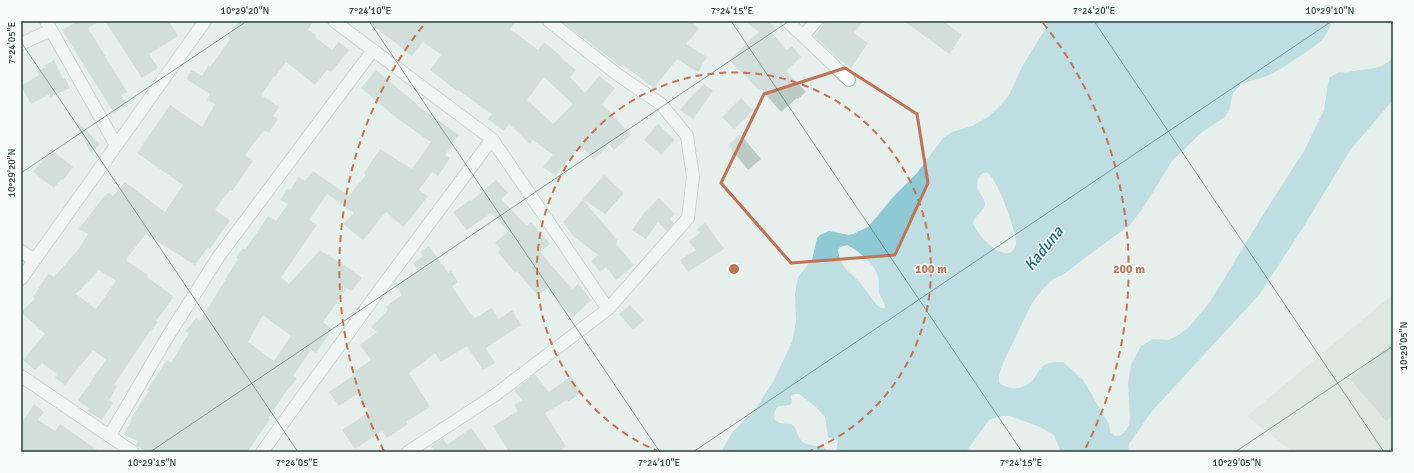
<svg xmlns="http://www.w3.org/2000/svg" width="1414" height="473" font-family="Signika,sans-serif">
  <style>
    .built { fill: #d4dfda }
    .water { fill: #8ec9d4; fill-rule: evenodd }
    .building { fill: #bbcac4; fill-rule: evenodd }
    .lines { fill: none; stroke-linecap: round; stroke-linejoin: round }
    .minor-casing { stroke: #a8b8b2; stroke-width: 14 }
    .minor { stroke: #fff; stroke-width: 12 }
    .marked { fill: none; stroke: #c07456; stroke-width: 3; stroke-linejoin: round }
    .ticks { fill: none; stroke: #24423a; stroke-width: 1; stroke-opacity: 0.45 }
    .ring { fill: none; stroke: #c07456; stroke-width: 2; stroke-dasharray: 7 5 }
    .labels { text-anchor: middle; stroke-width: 3; stroke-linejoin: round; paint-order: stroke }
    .water-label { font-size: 16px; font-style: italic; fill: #1c6f80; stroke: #f7fbf9 }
    .centre { fill: #c07456; stroke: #f7fbf9; stroke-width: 2 }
    .ring-label { font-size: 12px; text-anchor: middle; font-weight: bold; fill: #c07456; stroke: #f7fbf9; stroke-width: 3; stroke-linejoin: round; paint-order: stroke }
    .neatline { fill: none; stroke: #24423a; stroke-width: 1.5 }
    .ticks-label { font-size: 10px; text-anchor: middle; fill: #24423a }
  </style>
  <rect width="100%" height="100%" fill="#e6efeb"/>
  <path class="built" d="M1393,294v158h-100l-46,-36z"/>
  <path class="water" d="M1047,21h285l-3,8 -7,11 -10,8 -30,20 -15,8 -26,8 -8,9 -4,17 -4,7 -23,15 -30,29 -29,47 -14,18 -35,25 -30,23 -12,6 -10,10 -10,13 -29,60 -4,12v8c11,8 24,7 34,-3 3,-4 5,-9 9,-13 6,-5 13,-5 21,-5l20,18 26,44 1,8 5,4 6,-1 5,-5 3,-5 1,-7 -2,-35 3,-18 10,-19 12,-7 15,1 9,-4 11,-8 22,-26 51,-84 43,-67 20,-41 5,-32 10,-6c6,1 9,0 15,-1 15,-3 29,-1 39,-14v43l-42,49 -49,80 -43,66 -107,116 -23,33 -1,8h-67l-7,-17 -14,-8 -30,-11h-9l-12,4 -23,32h-130l2,-12 -9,-2 -1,-2 -3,-19 -9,-10 -17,-13h-5l-3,2 1,7 -2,2 -10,1 -3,1c-9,16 3,17 14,17 6,4 5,9 9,15 4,7 17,6 25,9l3,4h-107l11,-19 24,-25 17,-26 19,-40 4,-21 -1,-27 3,-17 14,-17 5,-22 3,-3 9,-4 20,4 4,-1 15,-7 27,-32 22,-22 26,-35 9,-6 20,-6 16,-9 10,-9 11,-13 14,-30 20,-32 3,-6zM983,173c3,0 4,-1 6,1 9,7 27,57 27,68 0,5 -2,8 -6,11 -14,2 -32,-17 -37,-30 1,-7 12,-13 12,-19 -1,-11 -12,-11 -6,-27zM847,245c12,6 28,19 31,32 2,5 0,11 1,16 2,5 6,9 6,15h-4l-4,-3c-6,-7 -11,-15 -17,-22 -11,-13 -19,-14 -22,-33l2,-3z"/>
  <path class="building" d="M78,21h22l-12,7 39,64 -6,3 6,9 -13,9 -52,-83z
    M105,21h64l9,15 -29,18 9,14 -16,10z
    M239,21h74l-5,9 8,5 -1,2 17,13 7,-8 10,8 -18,22 -4,-2 -12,15 -29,-23 -11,15 -1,-1 -13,19 18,12 -6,9 5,3 -9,14 -5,-3 -19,25 8,6 -21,30 -2,-1 -15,20 15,10 -20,29 -2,-2 -13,18 -49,-31 -19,24 1,1 -1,2 21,14 -1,2 27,20 -18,24 2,1 -7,9h-1l-36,54 3,2 -8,13 4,3 -11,17 -15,-9 2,-3 -11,-8 28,-40 -13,-10 -28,35 -10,-7 2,-4 -15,-11 -7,7 -12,-10 22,-26 -24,-22 14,-13 -2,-2 15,-23 6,3 24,-27 10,-16 -9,-5 26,-34 4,-2 4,3 12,-14 40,30 18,-27 -46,-32 33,-48 32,22 13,-23 -8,-4 3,-6 -24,-15 6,-9 10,6 6,-10 2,1 21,-29 -3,-2zM99,270l17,11 -20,28 -20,-15z
    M367,21h150l-7,8 28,21 6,-8 17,14 -1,1 16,13 -6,7 15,16 14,-17 16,12 -13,16 29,31 -17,15 -5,-6 -14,15 -15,-13 -25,30 -12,-9 10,-12 -20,-15 -3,4 -21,-20 -5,7 -16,-12 4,-5 -34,-24 -1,1 -27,-21 11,-15 -18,-13 -11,14zM544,77l29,27 -20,20 -26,-24z
    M561,21h130l8,7 -13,16 21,13 -9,15 -21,-13 -23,29 -31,-23 -2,2 -17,-13z
    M745,21h24l7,8 -4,4 15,17 5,-4 9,11 -15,14 20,21 -8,7 -1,-1 -16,14 -20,-23 -2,1 -30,-30 30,-28z
    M823,21h40l-9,12 14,10 -17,25 -14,-10 -23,-22 8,-10z
    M904,21h39l19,14 -13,19z
    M54,60l9,19 2,-1 5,10 -20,9v-3l-19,10 -10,-18 18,-11 -2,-4 9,-4 -1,-2z
    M376,70l41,34 -1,1 43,30 -14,20 5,3 -12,18 -6,-4 -13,18 9,6 -24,31 -18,-15 -23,28 -20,-16 11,-11 -27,-19 -18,26 8,5 -36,52 8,7 31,-34 27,17 15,11 -11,13 -4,-3 -24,34 9,7 -9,14 -7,10 -5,-3 -18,26 4,3 -8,9 -21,30 2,1 -23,33h-101l-10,-7 2,-4 -14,-6 11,-23 14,-21 -2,-1 20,-30 4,3 18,-30 -3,-2 10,-13 4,3 38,-62 -2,-1 7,-10 2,2 23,-34 8,5 12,-17 -8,-4 7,-11 3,1 9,-13 6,4 8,-10 36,25 17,-21 -2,-2 16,-24 32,20 19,-27 -32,-22 -38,-32zM263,315l28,21 -17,25 -26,-19z
    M704,84l9,7 -20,28 -13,-9 8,-10z
    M741,98l12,13 -19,18 -12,-12z
    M78,123l22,21 -9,9 -15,-29z
    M658,124l17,16 -14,15 -17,-15z
    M740,134l21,25 -13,11 -20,-25z
    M51,149l22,18 -10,13 -2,-1 -7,9 -21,-16z
    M604,175l20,18 -19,21 -22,-15z
    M496,180l12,13 -7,6 26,27 4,-4 19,22 -10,8 32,37 6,-5 13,16 -18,17 -26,-29 -9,8 -21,-25 -2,2 -17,-21 3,-3 -6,-6 13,-12 -17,-18 -24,17 -14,-18 17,-12 1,1z
    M659,198l16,16 -5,5 4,4 -7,8 -9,-9 -12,17 -14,-9 11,-16z
    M583,200l35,41 -2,3 18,21 -18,15 -10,-13 -6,5 -9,-11 7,-6 -25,-19 -10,-14z
    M705,223l19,26 -36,23 -8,-12 16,-10 -7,-9 11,-8 -3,-4z
    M429,246l19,27 3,-2 7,11 -6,4 19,29 1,-1 3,4 17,-10 7,11 13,-9 9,15 -35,23 9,15 -12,7 -16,-24 -26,16 -6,-9 -26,20 21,34 -24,15 2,2 -21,14 -5,-7 -27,18 -13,-19 27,-18 -12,-18 -18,12 -10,-14 25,-17 -2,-2 19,-13 -11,-15 17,-13 -6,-5 17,-17 -2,-3 16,-12 -6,-9 22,-15 -5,-8 10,-7 -3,-4z
    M630,305l14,15 -11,10 -14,-16z
    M1393,342v73l-7,6 -36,-42z
    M535,374l14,18 22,-16 11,16 -14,10 -1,-2 -22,13 21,34 -9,5h-48l-16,-26 25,-15 -4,-6 8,-5 -8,-10z
    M34,404l10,8 -6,8 17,11 5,-7 40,28h-79v-28z
    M471,428l18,24h-54l-4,-6 12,-8 4,7z"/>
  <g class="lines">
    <g class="minor-casing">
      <path id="minor" d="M46,21l70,124
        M334,21l158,118
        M787,21l15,14 4,-2 10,-12
        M802,35l47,45
        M21,44l30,-14
        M21,251l13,9
        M21,279l184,-258
        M21,376l112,76
        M110,435l58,-99 51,-80 154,-206
        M262,452l119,-164 111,-149 116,170
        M408,452l87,-57 113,-86 80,-91 5,-41 -6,-41 -26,-32 -43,-29 -69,-54"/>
    </g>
    <use href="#minor" class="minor"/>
  </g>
  <path d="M0 0H1414V473H0ZM845,68l72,46 11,69 -33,72 -104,8 -70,-80 43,-89z" fill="#e6efeb" fill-opacity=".55" fill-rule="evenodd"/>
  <path class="marked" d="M845,68l72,46 11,69 -33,72 -104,8 -70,-80 43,-89z"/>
  <path class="ticks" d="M369,21l291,431M731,21l291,431M1094,21l290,431M21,42l277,410M21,173l226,-152M150,452l639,-431M693,452l639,-431M1235,452l158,-106"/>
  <g class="ring">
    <path d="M660 452A197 197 0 1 1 808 452"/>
    <path d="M384 451A395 395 0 0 1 425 23M1043 23A395 395 0 0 1 1084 451"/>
  </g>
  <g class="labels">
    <g class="water-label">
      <text transform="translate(1043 248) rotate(-51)" y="6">Kaduna</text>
    </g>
  </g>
  <circle cx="734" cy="269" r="6" class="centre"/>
  <g class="ring-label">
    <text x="931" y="273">100 m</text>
    <text x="1129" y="273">200 m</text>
  </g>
  <rect width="1414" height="473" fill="none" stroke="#f7fbf9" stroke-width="44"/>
  <rect x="22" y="22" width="1370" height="429" class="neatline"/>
  <g class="ticks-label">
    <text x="245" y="14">10°29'20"N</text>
    <text x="370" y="14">7°24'10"E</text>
    <text x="732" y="14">7°24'15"E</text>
    <text x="1094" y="14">7°24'20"E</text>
    <text x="1330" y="14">10°29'10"N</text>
    <text transform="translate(11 43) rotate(-90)" y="4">7°24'05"E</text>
    <text transform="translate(11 173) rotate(-90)" y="4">10°29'20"N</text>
    <text transform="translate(1403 346) rotate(-90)" y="4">10°29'05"N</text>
    <text x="152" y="466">10°29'15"N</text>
    <text x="297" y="466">7°24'05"E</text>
    <text x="659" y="466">7°24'10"E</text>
    <text x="1021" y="466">7°24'15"E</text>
    <text x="1237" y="466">10°29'05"N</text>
  </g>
</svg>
